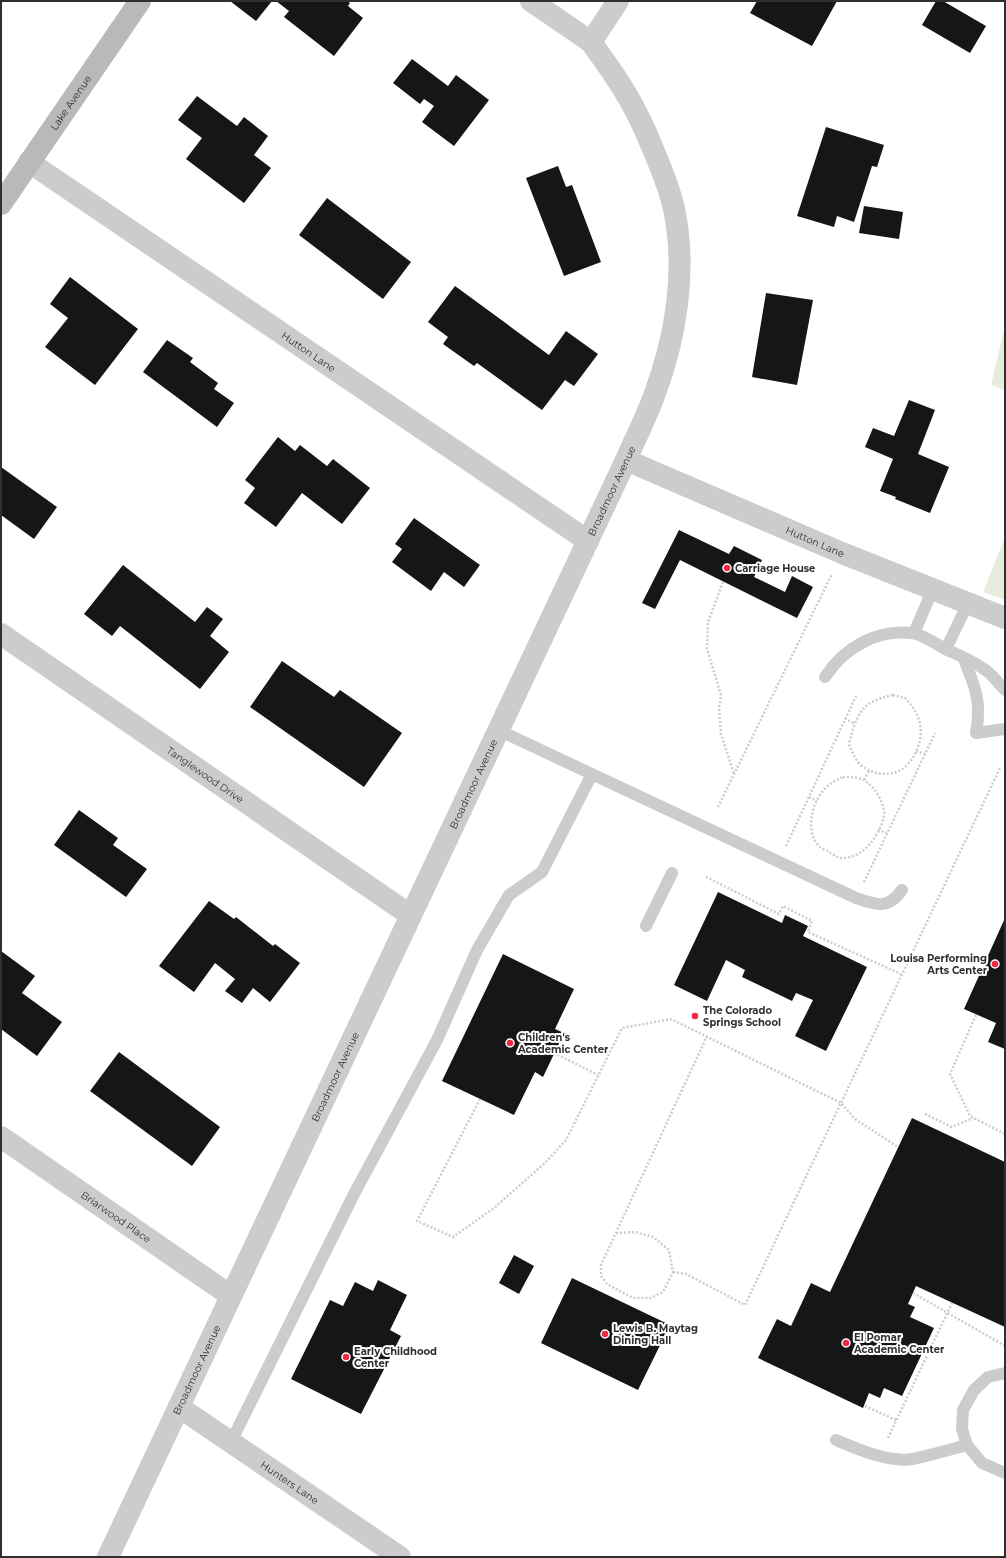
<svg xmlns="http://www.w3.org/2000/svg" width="1006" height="1558" font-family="Montserrat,sans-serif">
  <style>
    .green { fill: #e7eddc }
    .building { fill: #161616 }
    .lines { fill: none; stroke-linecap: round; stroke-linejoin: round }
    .path { stroke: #ccc; stroke-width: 2.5; stroke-dasharray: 2 2; stroke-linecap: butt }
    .lane { stroke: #ccc; stroke-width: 12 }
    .street { stroke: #ccc; stroke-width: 22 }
    .secondary { stroke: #b9b9b9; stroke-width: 22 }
    .poi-dot { fill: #f02847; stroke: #fff; stroke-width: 1.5 }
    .labels { text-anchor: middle; stroke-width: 4; stroke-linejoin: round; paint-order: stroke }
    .street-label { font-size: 10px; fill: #2f2f2f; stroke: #fff }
    .poi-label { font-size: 10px; font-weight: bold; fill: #2f2f2f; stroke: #fff; text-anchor: start }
  </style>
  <rect width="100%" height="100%" fill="#fff"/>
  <path class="green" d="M1005,326v64l-14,-5z
    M1005,537v63l-22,-8z"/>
  <path class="building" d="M230,1h42l-16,20z
    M276,1h71l3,2 -2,3 15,12 -29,38 -50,-39 5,-6z
    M757,1h80l-25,45 -62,-33z
    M936,1h7l43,25 -16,27 -48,-28z
    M412,59l36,27 8,-11 33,25 -35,46 -32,-24 12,-16 -10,-7 -4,5 -27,-21z
    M197,96l40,30 7,-9 24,19 -14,19 17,13 -27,35 -58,-44 16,-21 -24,-18z
    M826,127l58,18 -7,22 -5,-1 -18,56 -17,-6 -3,11 -37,-11z
    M558,166l8,21 6,-2 29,77 -37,14 -38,-98z
    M327,198l84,64 -28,37 -84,-64z
    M864,206l39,6 -4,27 -40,-6z
    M70,277l68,52 -43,56 -50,-38 23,-29 -18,-14z
    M455,286l94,69 17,-24 32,23 -24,32 -9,-6 -23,30 -65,-47 -3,3 -31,-22 5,-7 -20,-15z
    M766,293l47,7 -16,85 -45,-8z
    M167,340l26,18 -3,4 28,21 -4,6 20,14 -17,24 -74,-55z
    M909,400l26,10 -17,44 31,13 -19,46 -35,-14 1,-2 -16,-6 13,-32 -28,-12 8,-19 21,8z
    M278,437l17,14 5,-6 27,21 6,-7 37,29 -28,36 -40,-31 -26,34 -32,-24 11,-15 -10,-8z
    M1,467l56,40 -23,32 -33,-24z
    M414,518l66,47 -16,22 -20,-15 -13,19 -39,-29 10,-13 -7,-5z
    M679,530l50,24 5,-8 28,14 -8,17 31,15 7,-16 21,11 -16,31 -117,-58 -25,49 -13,-6z
    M123,565l72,57 12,-15 16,12 -13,17 19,16 -29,37 -80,-63 -8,10 -28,-22z
    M282,661l52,36 6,-7 62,43 -38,54 -114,-80z
    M79,810l39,28 -5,7 34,24 -21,28 -72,-52z
    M718,892l64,31 3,-8 23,11 -5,10 64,31 -41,84 -31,-15 18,-36 -17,-7 -4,8 -50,-24 3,-7 -19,-10 -19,41 -33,-16z
    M209,901l25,18 2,-2 37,29 2,-2 25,19 -30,39 -17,-14 -11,15 -17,-12 10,-12 -20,-16 -21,29 -35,-26z
    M1005,918v131l-17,-7 8,-19 -32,-14z
    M1,951l34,25 -13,17 40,29 -25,34 -36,-27v-32l1,-2 -1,-1z
    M503,954l71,35 -19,40 9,4 -21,44 -8,-5 -21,43 -72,-34z
    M119,1052l101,75 -28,39 -102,-75z
    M912,1118l93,44v165l-89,-41 -8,18 7,3 -5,10 24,11 -32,68 -18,-8 -4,10 -11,-5 -6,15 -105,-50 19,-39 14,7 20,-43 19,9z
    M514,1255l20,11 -15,28 -20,-11z
    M572,1278l98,47 -32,65 -97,-47z
    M378,1280l29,15 -17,35 11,6 -40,78 -70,-35 39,-79 13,6 12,-24 18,9z"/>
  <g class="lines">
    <path class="path" d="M723,582l-15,40 -1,27 14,46 -2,14 2,25 13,40
      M893,695c4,1 8,2 12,3 2,2 4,5 6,7 15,18 12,44 -5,61 -13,13 -38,9 -49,-5 -3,-5 -6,-11 -8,-17 8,-30 11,-42 44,-49z
      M845,718l10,6
      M916,751l9,3
      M843,777c7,0 15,0 21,3 10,6 22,24 20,36 -4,19 -21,43 -42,42 -5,0 -10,-4 -14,-7 -2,-1 -6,-2 -8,-4 -15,-13 -9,-43 3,-56 5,-7 13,-11 20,-14z
      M864,780l5,-9
      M809,797l8,4
      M718,807l114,-233
      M878,830l9,3
      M786,846l70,-150
      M706,877l73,37 4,-8 29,15 -4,11 93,42
      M864,882l71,-149
      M976,1015l-26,59 20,42 35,18
      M554,1053l44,22
      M480,1099l-63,122 36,16 41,-29 51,-45 21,-23 56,-112 49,-9 170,84 14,16 43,28
      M925,1114l27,13 21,-9
      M616,1233l19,-1 18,5 16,13 4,22 -10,20 -12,6h-18l-26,-14 -6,-8v-11l106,-229
      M673,1272l13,2 59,31 255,-537
      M913,1293l92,53
      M865,1406l31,14
      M888,1438l64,-135"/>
    <path class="lane" d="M914,633l19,-44
      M946,649l22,-46
      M963,657c12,29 19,45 13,76l29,-4
      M825,677c19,-29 51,-48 87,-44 9,1 25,11 33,16 14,6 31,13 43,23 6,5 11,12 17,18
      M498,730l358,168c20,7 32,12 46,-8
      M646,926l26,-53
      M1005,1373l-17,4 -14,13 -11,20 -1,19 5,16 15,18 23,10
      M836,1440c21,9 53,23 77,19 18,-4 36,-9 54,-14
      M231,1442l123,-248 83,-154 40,-90 32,-55 33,-23 50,-98"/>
    <g class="street">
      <path d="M531,1l60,41"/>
      <path id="s1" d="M29,162l559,379"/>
      <path id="s2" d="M626,460l216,93 163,65"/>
      <path id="s3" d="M1,634l409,281"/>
      <path id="s4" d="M1,1137l230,159"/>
      <path id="s5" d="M179,1407l221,150"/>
      <path id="s6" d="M108,1557l518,-1097c9,-21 20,-42 28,-64 22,-58 33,-126 20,-187 -4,-20 -13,-41 -21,-60 -8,-20 -17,-39 -28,-57 -10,-17 -23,-34 -34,-50l27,-41"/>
    </g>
    <path class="secondary" id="s7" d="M1,204l139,-203"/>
  </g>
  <g class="poi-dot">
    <circle cx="727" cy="568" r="4"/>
    <circle cx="995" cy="964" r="4"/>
    <circle cx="695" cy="1016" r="4"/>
    <circle cx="510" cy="1043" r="4"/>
    <circle cx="605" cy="1334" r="4"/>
    <circle cx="846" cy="1343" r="4"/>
    <circle cx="346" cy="1357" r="4"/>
  </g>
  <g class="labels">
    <g class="street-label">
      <text dy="4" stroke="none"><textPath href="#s7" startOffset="123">Lake Avenue</textPath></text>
      <text dy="4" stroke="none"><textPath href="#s1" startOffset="338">Hutton Lane</textPath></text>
      <text dy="4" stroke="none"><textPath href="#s6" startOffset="1179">Broadmoor Avenue</textPath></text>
      <text dy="4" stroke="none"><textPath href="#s2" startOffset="206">Hutton Lane</textPath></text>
      <text dy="4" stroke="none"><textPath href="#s3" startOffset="248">Tanglewood Drive</textPath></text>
      <text dy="4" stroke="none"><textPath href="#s6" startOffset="855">Broadmoor Avenue</textPath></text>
      <text dy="4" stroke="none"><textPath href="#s6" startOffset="531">Broadmoor Avenue</textPath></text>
      <text dy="4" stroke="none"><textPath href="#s4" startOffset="140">Briarwood Place</textPath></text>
      <text dy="4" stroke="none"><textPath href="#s6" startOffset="207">Broadmoor Avenue</textPath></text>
      <text dy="4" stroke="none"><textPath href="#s5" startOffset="134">Hunters Lane</textPath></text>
    </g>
    <g class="poi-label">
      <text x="735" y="572">Carriage House</text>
      <text x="987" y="962" text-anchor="end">Louisa Performing<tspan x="987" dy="12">Arts Center</tspan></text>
      <text x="703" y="1014">The Colorado<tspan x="703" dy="12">Springs School</tspan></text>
      <text x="518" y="1041">Children's<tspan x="518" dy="12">Academic Center</tspan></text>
      <text x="613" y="1332">Lewis B. Maytag<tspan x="613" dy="12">Dining Hall</tspan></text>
      <text x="854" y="1341">El Pomar<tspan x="854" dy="12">Academic Center</tspan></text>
      <text x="354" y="1355">Early Childhood<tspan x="354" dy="12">Center</tspan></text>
    </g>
  </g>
  <rect width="1006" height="1558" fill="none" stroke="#2f2f2f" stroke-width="4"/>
</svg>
